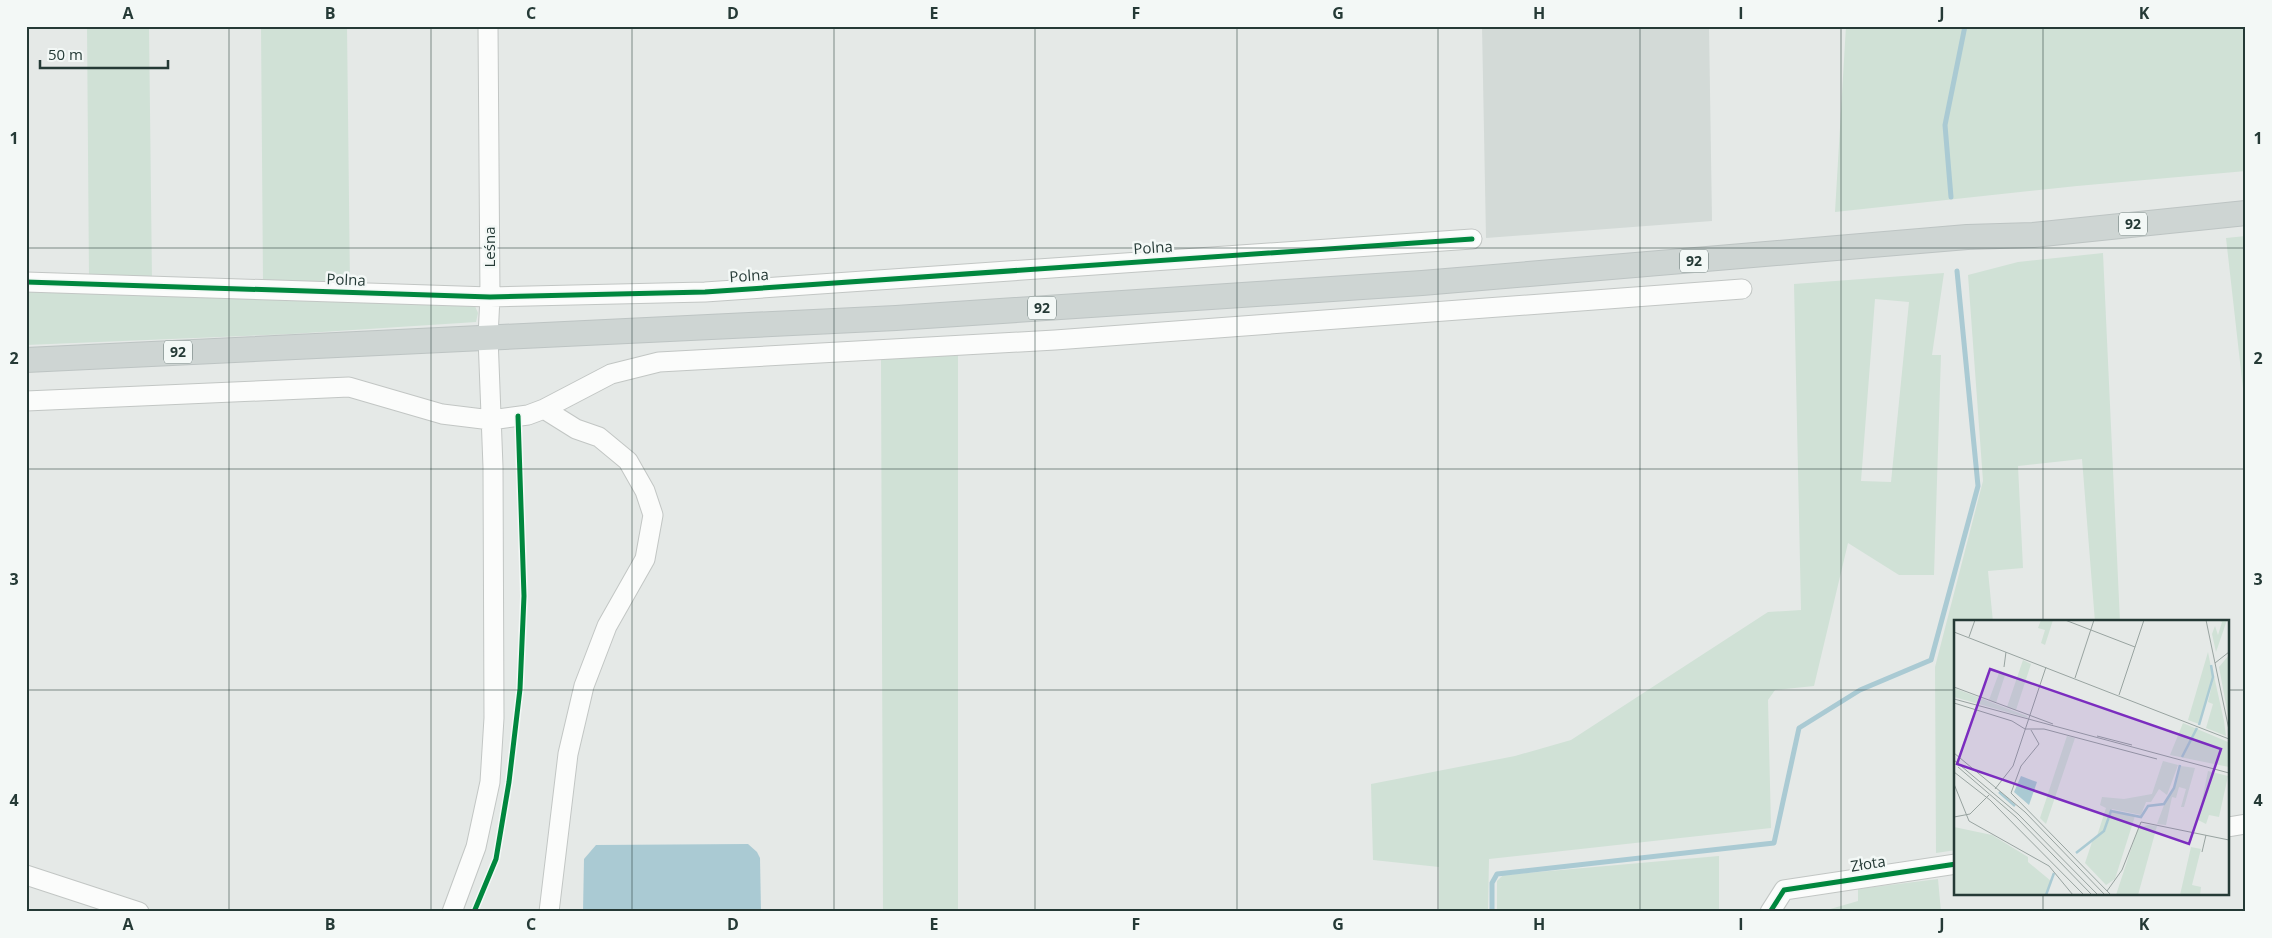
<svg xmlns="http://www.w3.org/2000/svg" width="2272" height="938" font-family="'Open Sans',sans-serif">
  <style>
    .built { fill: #d3dad7 }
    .green { fill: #d0e1d6; fill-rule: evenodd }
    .water { fill: #aacad3 }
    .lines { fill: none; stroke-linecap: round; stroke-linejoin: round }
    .stream { stroke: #aacad3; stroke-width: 5 }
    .minor-casing { stroke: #c2c6c4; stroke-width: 21 }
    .major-casing { stroke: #bdc4c3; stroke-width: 26 }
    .minor { stroke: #fbfcfb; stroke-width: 19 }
    .major { stroke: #ced5d3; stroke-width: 24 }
    .cycleway-casing { stroke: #f3f8f6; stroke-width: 8 }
    .cycleway { stroke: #00873e; stroke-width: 5 }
    .grid { fill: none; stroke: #253a36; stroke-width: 1; stroke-opacity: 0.55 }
    .labels { text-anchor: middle; stroke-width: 5; stroke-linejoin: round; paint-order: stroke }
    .shield { fill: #f3f8f6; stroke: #637370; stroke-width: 1 }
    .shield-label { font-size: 14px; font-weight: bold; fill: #253a36 }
    .street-label { font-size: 15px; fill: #253a36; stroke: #f3f8f6 }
    .inset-river { fill: none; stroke: #aacad3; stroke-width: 2.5 }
    .inset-road { fill: none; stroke: #98a3a0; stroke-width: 1 }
    .view { fill: #7b2cbf; fill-opacity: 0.15; stroke: #7b2cbf; stroke-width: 2.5 }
    .inset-edge { fill: none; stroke: #253a36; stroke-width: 2.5 }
    .neatline { fill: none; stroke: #253a36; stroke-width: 2 }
    .grid-label { font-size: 16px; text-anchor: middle; font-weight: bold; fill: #253a36 }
  </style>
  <rect width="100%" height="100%" fill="#e5e9e7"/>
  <path class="built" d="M1482,26h227l3,195 -226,17z"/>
  <path class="green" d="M87,26h62l3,255 -63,-2z
    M261,26h86l3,260 -87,-2z
    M1846,26h400v145l-169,15 -242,26z
    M2246,236v179l-20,-177z
    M2103,253l17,369h-25l-13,-163 -64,7 5,102 -35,3 5,51h-37v228l-20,3 -1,-186 48,-186 -15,-206 50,-13z
    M1944,273l-12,82h9l-7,220h-35l-51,-32 -34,143 -39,4 -7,10 3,128 -282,31 -1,53h-49v-45l-66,-7 -2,-76 144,-28 56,-16 197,-128 33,-2 -7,-326zM1875,299l34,3 -18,180 -30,-1z
    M26,289l443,14 6,3 3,7 -2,9 -185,12 -265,11z
    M958,353v559h-75l-2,-553z
    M1719,856v56h-222v-31l6,-6z
    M1938,879l3,33h-121l38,-11v-12z"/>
  <path class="water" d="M748,844l9,8 3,6 1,54h-178l1,-53 12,-14z"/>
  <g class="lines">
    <path class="stream" d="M1951,197l-6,-72 20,-99
      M1492,912v-29l5,-9 277,-31 25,-115 61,-38 71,-30 47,-174 -21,-215"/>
    <g class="minor-casing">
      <path id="minor" d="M26,282l464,15 215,-5 767,-53
        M26,401l323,-14 93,27 49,6 37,-5 16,-6 67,-35 48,-12 396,-22 687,-51
        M544,409l32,20 23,8 29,24 17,30 8,24 -8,44 -38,67 -23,60 -16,68 -19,158
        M2228,827l18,-3
        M26,875l113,37
        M452,912l24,-65 14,-65 4,-64 -1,-251 -5,-130 2,-40 -2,-271
        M1770,912l14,-22 172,-26"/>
    </g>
    <g class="major-casing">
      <path id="major" d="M26,360l870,-42 526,-35 545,-46 66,-2 213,-22"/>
    </g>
    <use href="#minor" class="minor"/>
    <use href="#major" class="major"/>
    <g class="cycleway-casing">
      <path id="cycleway" d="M26,282l464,15 215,-5 767,-53
        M474,912l22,-53 13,-77 11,-93 4,-93 -6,-180
        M1770,912l14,-22 172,-26"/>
    </g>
    <use href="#cycleway" class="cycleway"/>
  </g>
  <path class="grid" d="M229,26v886M431,26v886M632,26v886M834,26v886M1035,26v886M1237,26v886M1438,26v886M1640,26v886M1841,26v886M2043,26v596M26,248h2220M26,469h2220M26,690h1930M2228,690h18M2043,894v18"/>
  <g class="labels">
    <g class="shield">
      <rect x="2119" y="212.5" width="28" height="23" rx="4"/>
      <rect x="1680" y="249.5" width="28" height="23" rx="4"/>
      <rect x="1028" y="296.5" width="28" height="23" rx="4"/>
      <rect x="164" y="340.5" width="28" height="23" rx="4"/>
    </g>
    <g class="shield-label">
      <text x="2133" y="229">92</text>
      <text x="1694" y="266">92</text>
      <text x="1042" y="313">92</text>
      <text x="178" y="357">92</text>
    </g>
    <g class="street-label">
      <text transform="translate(490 247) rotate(-90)" y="5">Leśna</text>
      <text transform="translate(1153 248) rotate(-4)" y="5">Polna</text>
      <text transform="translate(749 276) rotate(-4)" y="5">Polna</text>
      <text transform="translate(346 280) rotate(2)" y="5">Polna</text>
      <text transform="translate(1868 864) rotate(-9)" y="5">Złota</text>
    </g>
  </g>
  <g transform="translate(1954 620)">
    <rect width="275" height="275" fill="#e5e9e7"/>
    <path d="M87,0h12l-8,25 -4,-2 4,-13 -7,-2zM263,0h10l-11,32 -4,-18 3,-8 3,9 4,-13zM254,32l5,25 -14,47 -11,-4zM275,35l-1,5 1,1v60l-10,-54zM69,40l8,4 -15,46 -9,-3zM45,53l6,2 -9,28 -7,-3zM260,56l10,45 2,15 -20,-8 7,-24 -5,-2zM0,68l73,28 1,2 -74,-21zM229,103l45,19 1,25 -59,-12zM113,116l8,2 -29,86 -6,-6zM209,141l15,4 -11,30 -8,-6 -8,13h-5l-5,13 -29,-6 -8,21 -7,6 9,-28 -6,-3 2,-8 22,2 28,-5zM227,146l14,2 -11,39h-3l5,-18 -7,-2 -3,11 -4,-1 -6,28 -9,-1 7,-19 11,-18zM254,151l20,5 -9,41 -10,-2 -3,9 -8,-4zM158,191l23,5 -20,63 -9,6 -21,-22 8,-24 12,-8zM194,205l9,1 -19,69h-22l22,-67zM0,207l38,8 36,22v5l23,19 -4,14h-93zM237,227l10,2 -9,36 9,2 -1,8h-20z" fill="#d0e1d6"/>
    <path d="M67,156l16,6 -8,23 -15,-13z" fill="#aacad3"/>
    <path class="inset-river" d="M245,105l14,-48 -2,-12M228,137l15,-29M45,172l16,14M122,233l28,-22 7,-20 30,6 7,-11 16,-2 10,-16 6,-23M92,275l8,-22"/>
    <path class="inset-road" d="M111,0l70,27M252,0l23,110M0,12l275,107M15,17l6,-17M261,43l14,-11M50,47l2,-15M121,58l19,-58M0,67l99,37M165,75l25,-75M0,79l275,74M0,83l58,18 13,8h19l113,30M77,110l8,14 -18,22 -10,27 100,102M143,116l35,9M0,133l71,59 80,83M0,140l64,54 80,81M4,147l58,50 76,78M0,152l36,28 94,95M0,164l15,37 80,45 24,29M41,169l18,-23 33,-99M0,197l16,-3 19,-19M248,232l4,-17M153,271l15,-21 19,-48 88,18"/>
    <path class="view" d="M36,49l231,80 -32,95 -232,-80z"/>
    <rect width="275" height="275" class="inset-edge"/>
  </g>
  <rect width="2272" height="938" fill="none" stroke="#f3f8f6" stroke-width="55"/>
  <path d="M40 60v8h128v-8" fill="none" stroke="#253a36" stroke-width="2.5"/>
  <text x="48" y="60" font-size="15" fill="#253a36" stroke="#f3f8f6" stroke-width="4" paint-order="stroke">50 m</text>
  <rect x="28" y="28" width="2216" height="882" class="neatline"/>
  <g class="grid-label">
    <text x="128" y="19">A</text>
    <text x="330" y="19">B</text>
    <text x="531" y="19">C</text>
    <text x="733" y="19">D</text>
    <text x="934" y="19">E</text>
    <text x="1136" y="19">F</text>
    <text x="1338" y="19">G</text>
    <text x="1539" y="19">H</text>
    <text x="1741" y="19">I</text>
    <text x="1942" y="19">J</text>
    <text x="2144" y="19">K</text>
    <text x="14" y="144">1</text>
    <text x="2258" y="144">1</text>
    <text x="14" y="364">2</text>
    <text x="2258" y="364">2</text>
    <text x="14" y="585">3</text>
    <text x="2258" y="585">3</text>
    <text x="14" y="806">4</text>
    <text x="2258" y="806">4</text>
    <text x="128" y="930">A</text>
    <text x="330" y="930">B</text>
    <text x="531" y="930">C</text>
    <text x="733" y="930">D</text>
    <text x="934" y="930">E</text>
    <text x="1136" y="930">F</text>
    <text x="1338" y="930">G</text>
    <text x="1539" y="930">H</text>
    <text x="1741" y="930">I</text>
    <text x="1942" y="930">J</text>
    <text x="2144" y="930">K</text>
  </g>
</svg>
